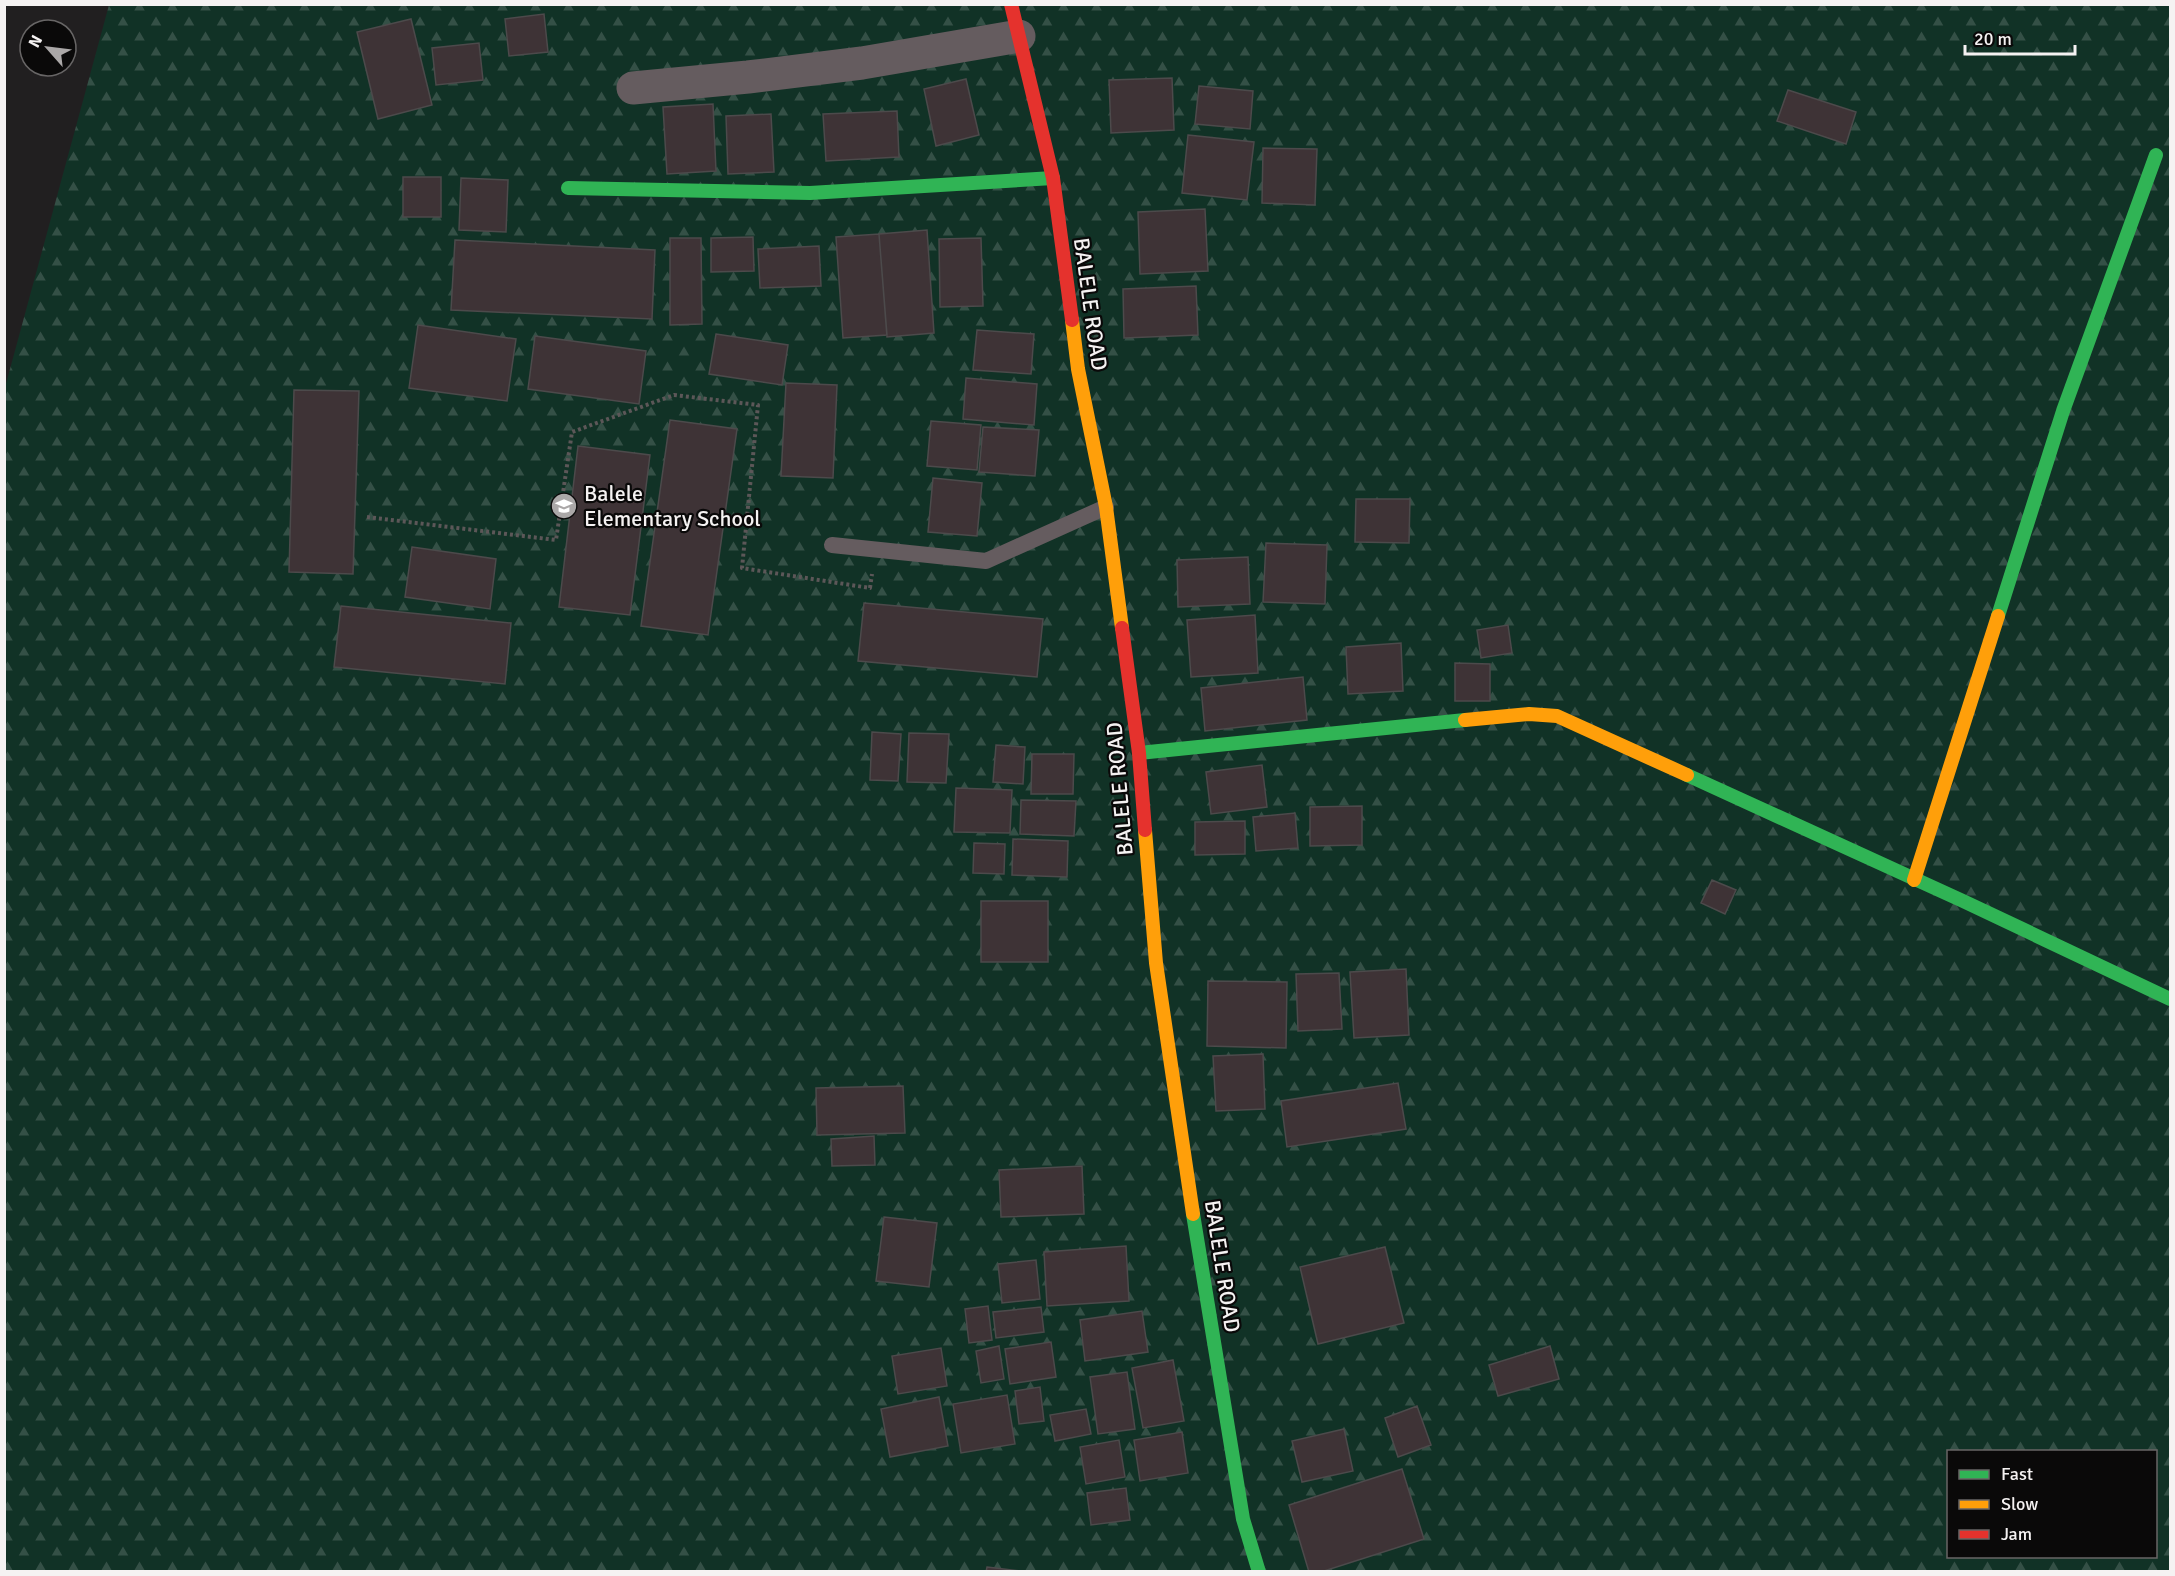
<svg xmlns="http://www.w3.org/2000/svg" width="2175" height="1576" font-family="Signika,sans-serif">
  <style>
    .forest { fill: url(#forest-firs); fill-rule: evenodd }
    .building { fill: #3e3336; stroke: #4c4a4b; stroke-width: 1.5 }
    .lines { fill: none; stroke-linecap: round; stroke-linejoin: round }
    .path { stroke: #5c5758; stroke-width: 4; stroke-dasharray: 3 3; stroke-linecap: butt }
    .lane { stroke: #655c5f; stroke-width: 16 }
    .street { stroke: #655c5f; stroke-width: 33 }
    .fast { stroke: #30b455; stroke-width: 14 }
    .slow { stroke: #ff9f0a; stroke-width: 14 }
    .jam { stroke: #e5322d; stroke-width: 14 }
    .labels { text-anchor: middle; stroke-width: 4.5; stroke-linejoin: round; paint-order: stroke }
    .street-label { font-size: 22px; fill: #f5f2f2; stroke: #0a0909 }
    .poi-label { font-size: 22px; fill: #f5f2f2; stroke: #0a0909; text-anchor: start }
  </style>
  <defs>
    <pattern id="forest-firs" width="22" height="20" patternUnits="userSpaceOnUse" patternTransform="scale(1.5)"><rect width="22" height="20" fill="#113226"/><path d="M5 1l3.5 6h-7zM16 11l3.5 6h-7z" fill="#345046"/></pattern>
  </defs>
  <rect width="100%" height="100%" fill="#211f20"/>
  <path class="forest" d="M109,5h2061v1566h-2165l-1,-1180zM1948,1452h208v104h-208z"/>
  <path class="building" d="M544,14l4,38 -39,4 -4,-37z
    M411,19l21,86 -54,14 -21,-87z
    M479,43l4,37 -47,5 -4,-37z
    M1172,78l2,52 -63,3 -2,-53z
    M966,79l13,56 -43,11 -12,-57z
    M1199,86l54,5 -3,38 -55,-5z
    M1788,90l68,22 -10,32 -69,-23z
    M713,104l3,67 -49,3 -4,-67z
    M897,111l2,46 -73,4 -3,-47z
    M771,114l3,58 -46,2 -2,-58z
    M1188,135l66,7 -7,58 -65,-7z
    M1263,148l54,1 -2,56 -53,-2z
    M403,177h38v40h-38z
    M461,178l47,2 -2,52 -47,-2z
    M1205,209l3,62 -68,3 -2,-62z
    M927,230l7,103 -47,4 -8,-103z
    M879,234l8,101 -44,3 -7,-101z
    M753,237l1,34 -43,1v-34z
    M670,238h31l1,86 -32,1z
    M981,238l2,68 -43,1 -1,-68z
    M455,240l200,10 -3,69 -201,-9z
    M819,246l2,40 -61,2 -2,-39z
    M1196,286l2,49 -74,3 -1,-49z
    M418,325l98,14 -9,62 -98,-13z
    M977,330l57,4 -3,40 -58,-4z
    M716,334l72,11 -6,40 -73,-11z
    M535,336l111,15 -7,53 -111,-15z
    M966,378l71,6 -3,41 -71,-6z
    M786,383l51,2 -4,93 -52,-2z
    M294,390l65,1 -6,183 -64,-2z
    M670,420l67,9 -29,206 -67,-9z
    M931,421l50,4 -4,45 -50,-4z
    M983,427l56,3 -4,46 -56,-4z
    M578,446l72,9 -20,160 -71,-8z
    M933,478l49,5 -5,53 -49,-4z
    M1356,499h54l-1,44 -54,-1z
    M1266,543l61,2 -2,59 -62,-2z
    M412,547l84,12 -6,50 -85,-12z
    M1248,557l2,47 -72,3 -1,-47z
    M864,603l179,16 -6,58 -179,-16z
    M341,606l170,17 -6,61 -171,-17z
    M1255,615l3,58 -67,4 -4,-57z
    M1508,625l4,28 -31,5 -4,-28z
    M1401,643l2,48 -55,3 -2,-47z
    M1455,663l35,1v37h-35z
    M1303,677l4,43 -102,11 -4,-43z
    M872,732l29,2 -3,47 -28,-1z
    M909,733l40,1 -3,49 -39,-1z
    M996,745l29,2 -2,37 -30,-2z
    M1032,754h42l-1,40h-42z
    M1262,765l5,42 -56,7 -5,-42z
    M956,788l56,2 -2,43 -56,-1z
    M1021,800l55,1 -2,35 -54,-2z
    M1362,806v39l-52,1v-39z
    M1295,813l3,35 -42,3 -3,-34z
    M1245,821v33l-50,1v-33z
    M1013,839l55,2 -1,36 -55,-2z
    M974,843l31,1 -1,30 -31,-1z
    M1712,880l24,10 -11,24 -24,-11z
    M981,901h67v61h-67z
    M1406,969l3,66 -55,3 -4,-66z
    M1339,973l3,56 -44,2 -2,-57z
    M1208,981l79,1 -1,66 -79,-2z
    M1263,1054l2,55 -49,2 -3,-55z
    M1398,1083l8,46 -119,18 -6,-46z
    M903,1086l2,47 -88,2 -1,-47z
    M874,1136l1,29 -43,1 -1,-27z
    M1082,1166l2,48 -83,3 -2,-47z
    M884,1217l53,6 -8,64 -53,-6z
    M1126,1246l3,55 -82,5 -3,-54z
    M1385,1247l19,76 -86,21 -18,-77z
    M1036,1260l4,39 -38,4 -4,-39z
    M988,1306l4,34 -23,3 -4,-34z
    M1041,1307l3,25 -48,6 -3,-26z
    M1142,1311l6,41 -63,9 -5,-41z
    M1051,1342l5,35 -46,7 -5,-35z
    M999,1346l5,33 -23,4 -5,-32z
    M1550,1346l9,33 -61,17 -9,-31z
    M941,1348l6,38 -49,8 -6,-38z
    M1173,1360l11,61 -41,7 -11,-60z
    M1127,1372l8,57 -37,5 -8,-57z
    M1040,1387l4,34 -25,3 -4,-33z
    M1007,1395l8,49 -54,9 -8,-49z
    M939,1397l9,49 -58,11 -9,-48z
    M1417,1406l14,39 -33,12 -13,-39z
    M1086,1409l5,25 -36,7 -5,-26z
    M1344,1429l9,42 -51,11 -10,-41z
    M1182,1432l6,41 -48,8 -6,-41z
    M1119,1440l6,37 -39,7 -6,-37z
    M1402,1469l22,70 -103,33h-12l-20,-67z
    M1126,1488l4,32 -39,5 -4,-32z
    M987,1567l33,4v1h-34z"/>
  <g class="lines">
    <path class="path" d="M367,517l189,23 16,-108 102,-37 84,10 -16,163 128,20 2,-14"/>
    <path class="lane" d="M832,545l154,16 120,-54"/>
    <path class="street" d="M633,88l115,-11 114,-14 157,-27"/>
    <path class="fast" d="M568,188l242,5 243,-15
      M1998,616l65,-205 93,-256
      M1139,753l326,-33
      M1687,775l276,126 207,98
      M1193,1214l50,305 16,53"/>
    <path class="slow" d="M1072,320l6,49 28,138 16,121
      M1465,720l64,-6 28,2 130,59
      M1145,830l11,133 37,251
      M1914,880l84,-264"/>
    <path class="jam" d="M1011,4l42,174 19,142
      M1122,628l17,125 6,77"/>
  </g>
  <defs>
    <g id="school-disc" transform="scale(1.35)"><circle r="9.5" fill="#aba8a8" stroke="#0a0909"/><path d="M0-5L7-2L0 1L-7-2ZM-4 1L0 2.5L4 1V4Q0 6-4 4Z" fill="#fff"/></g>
  </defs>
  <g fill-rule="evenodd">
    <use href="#school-disc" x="564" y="506"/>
  </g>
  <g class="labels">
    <g class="street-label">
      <text transform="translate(1091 304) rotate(82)" y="8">BALELE ROAD</text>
      <text transform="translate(1119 789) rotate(-95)" y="8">BALELE ROAD</text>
      <text transform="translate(1223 1266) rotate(81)" y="8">BALELE ROAD</text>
    </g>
    <g class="poi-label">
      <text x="584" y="501">Balele<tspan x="584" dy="25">Elementary School</tspan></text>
    </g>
  </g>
  <rect width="2175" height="1576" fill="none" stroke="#f5f2f2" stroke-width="12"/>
  <rect x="1947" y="1450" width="210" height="108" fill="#0a0909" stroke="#686666" stroke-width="1.5"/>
  <rect x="1959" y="1470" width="30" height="9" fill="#30b455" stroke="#686666" stroke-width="1.5"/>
  <text x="2001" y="1480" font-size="18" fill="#f5f2f2">Fast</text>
  <rect x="1959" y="1500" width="30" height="9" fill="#ff9f0a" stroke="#686666" stroke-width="1.5"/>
  <text x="2001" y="1510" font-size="18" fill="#f5f2f2">Slow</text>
  <rect x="1959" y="1530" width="30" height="9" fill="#e5322d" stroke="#686666" stroke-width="1.5"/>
  <text x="2001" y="1540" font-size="18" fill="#f5f2f2">Jam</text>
  <g transform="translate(48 48) rotate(298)"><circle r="28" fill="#0a0909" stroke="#686666" stroke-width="1.5"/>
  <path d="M0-4.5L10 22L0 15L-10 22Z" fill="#aba8a8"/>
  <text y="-9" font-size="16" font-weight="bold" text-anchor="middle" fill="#f5f2f2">N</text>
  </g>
  <path d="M1965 45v9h110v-9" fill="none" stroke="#f5f2f2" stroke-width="3"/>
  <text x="1974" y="45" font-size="18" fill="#f5f2f2" stroke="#0a0909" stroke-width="4.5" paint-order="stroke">20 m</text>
</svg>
